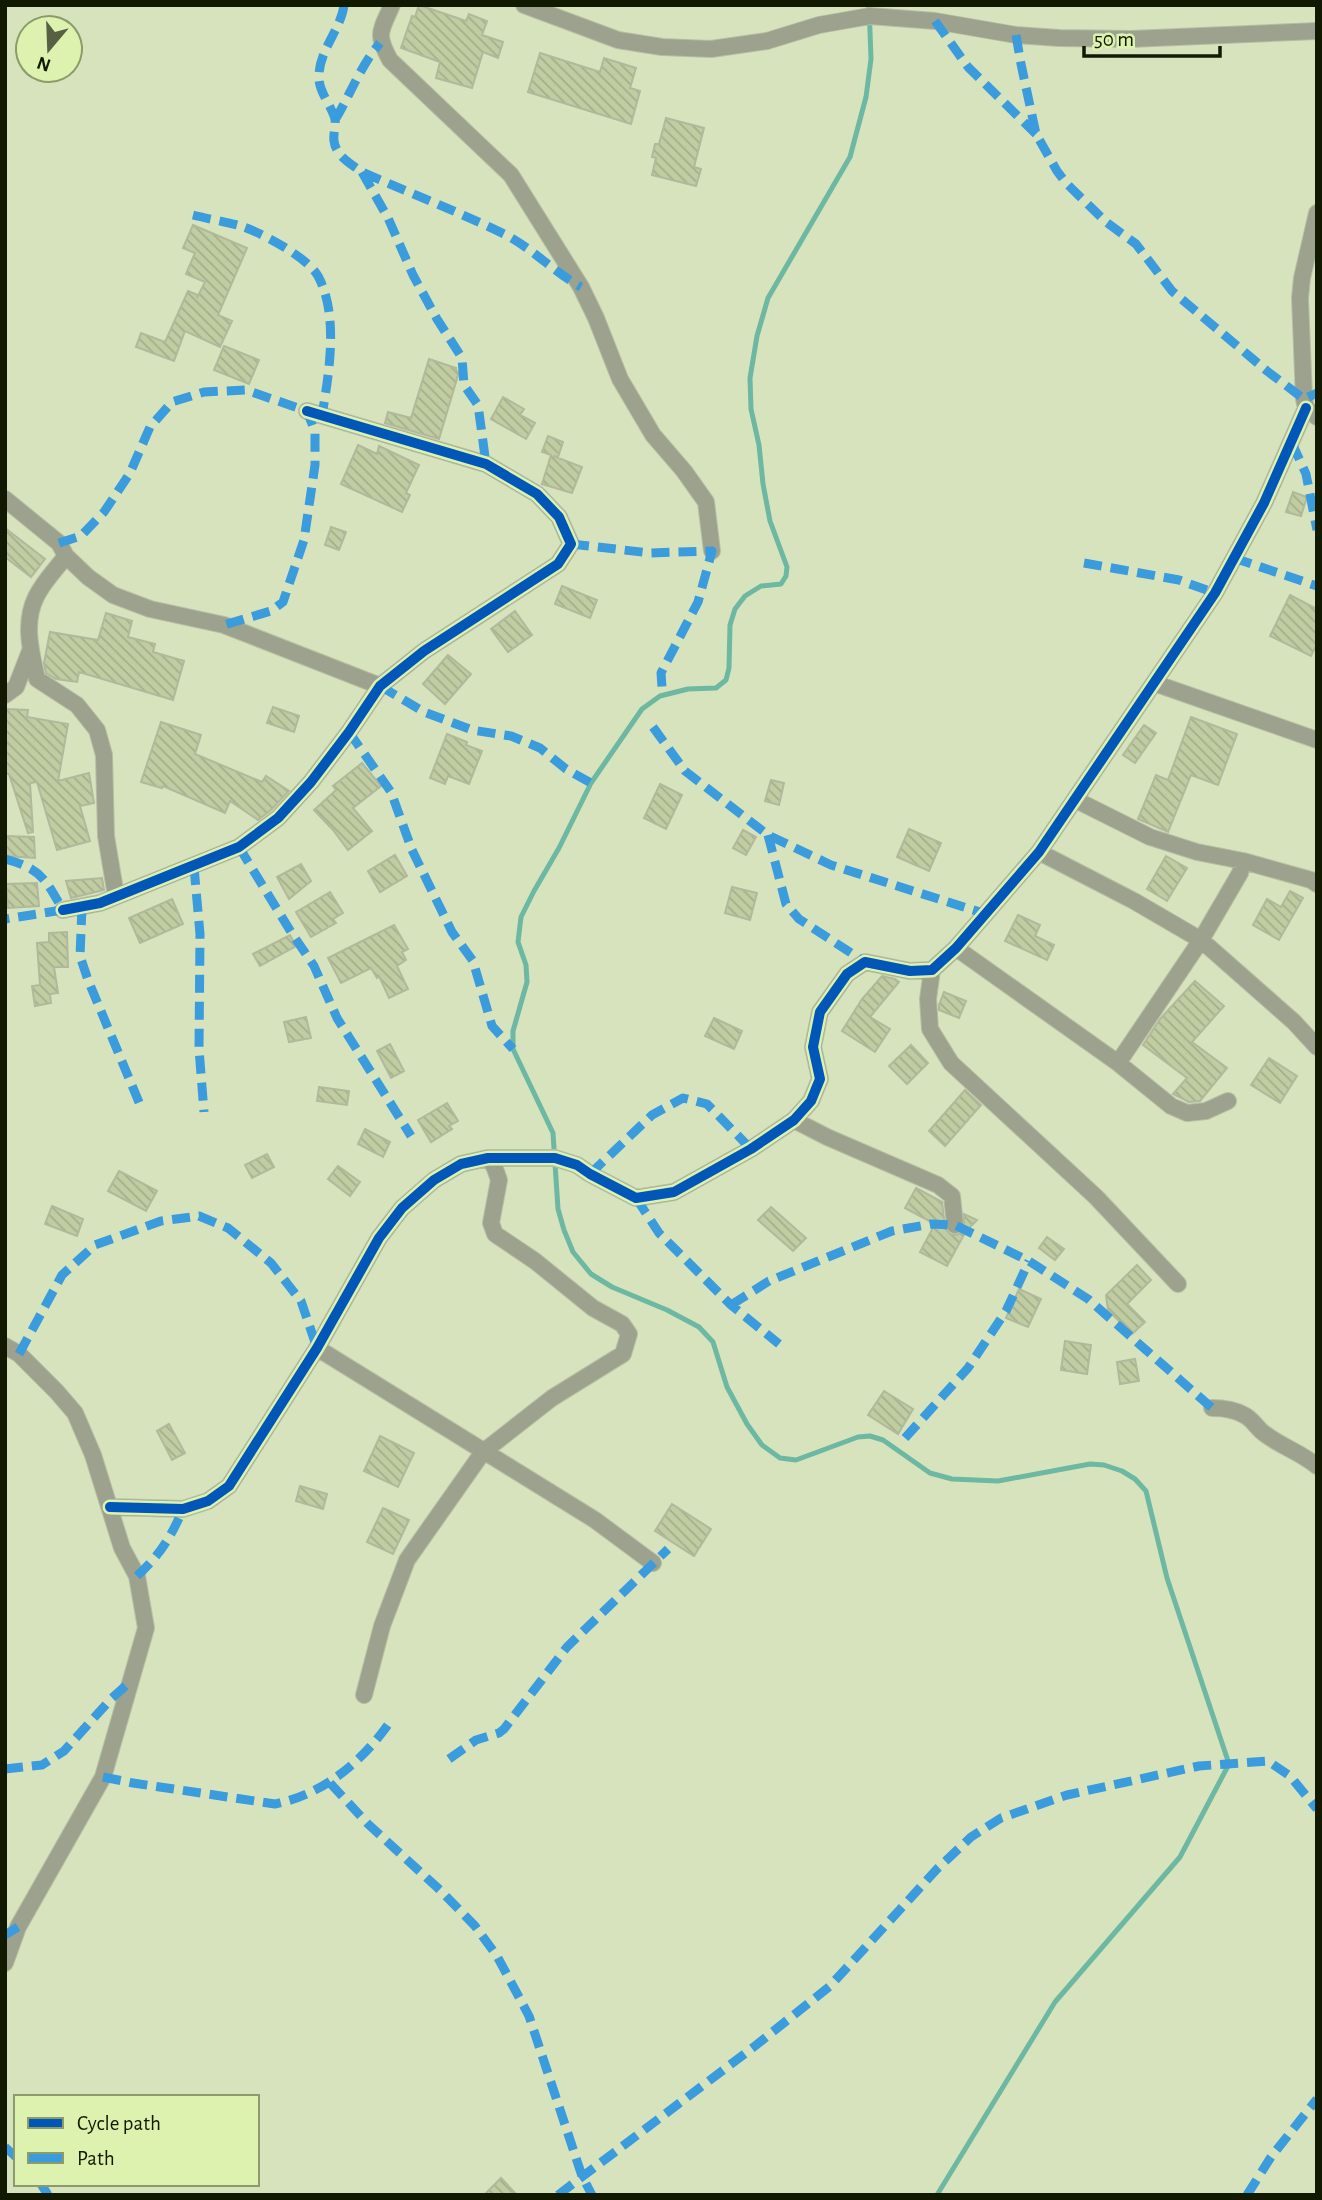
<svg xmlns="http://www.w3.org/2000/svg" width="1322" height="2200" font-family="'Alegreya Sans',sans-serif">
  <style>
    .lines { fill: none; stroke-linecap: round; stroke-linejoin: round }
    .stream { stroke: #6cb8a2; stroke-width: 5 }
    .building { fill: url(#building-back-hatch); stroke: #b0b99b; stroke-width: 2 }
    .minor-casing { stroke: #b7bfa2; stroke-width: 18 }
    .minor { stroke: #9ca28e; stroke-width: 16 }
    .quiet { stroke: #3a9bdd; stroke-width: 9; stroke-dasharray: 18 9; stroke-linecap: butt }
    .cycleway-casing { stroke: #ddf2ae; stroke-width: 15 }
    .cycleway { stroke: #0057b8; stroke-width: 10 }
  </style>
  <defs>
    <pattern id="building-back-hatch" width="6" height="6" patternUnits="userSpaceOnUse" patternTransform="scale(1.75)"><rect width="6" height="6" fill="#c0cca2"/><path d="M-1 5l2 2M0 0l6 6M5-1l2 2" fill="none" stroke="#a4af8a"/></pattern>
  </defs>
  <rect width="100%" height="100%" fill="#d7e3bd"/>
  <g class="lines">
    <path class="stream" d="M869,5l2,54 -5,38 -16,60 -82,141 -11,38 -7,42 1,31 8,36 4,39 7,37 17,46 -1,9 -5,8 -20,2 -16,10 -10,13 -5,16 -1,43 -3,12 -10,8 -28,1 -28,7 -18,13 -51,74 -32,65 -25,43 -13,26 -3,25 8,23 1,17 -14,49v18l40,84 5,76 6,21 9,22 18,22 21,13 55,23 32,17 14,15 14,45 20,37 15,21 18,13 16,2 62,-23 12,-1 13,4 47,33 22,6 46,2 92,-17 14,1 18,6 13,8 11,12 21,87 62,186 -49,93 -125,145 -118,193"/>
  </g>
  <path class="building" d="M419,5l47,16 3,-7 18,7 -5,14 21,7 -5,16 -15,-6 -11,36 -36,-10 4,-16 -39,-14 11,-32 3,1z
    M540,53l60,19 4,-14 32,10 -6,20 10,3 -9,33 -103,-32z
    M666,118l38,10 -10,39 7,2 -5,17 -44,-11 4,-17 -4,-1 3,-13h4z
    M193,225l54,23 -29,67 14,6 -12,26 -35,-16 -11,30 -38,-14 5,-14 24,9 23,-51 10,4 -1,3 8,-16 -19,-8 9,-21 -12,-5z
    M224,346l35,14 -10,24 -35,-14z
    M429,359l27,9v3l3,1 -20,67 -54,-16 3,-11 23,6z
    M503,397l21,12 -4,6 15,8 -9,16 -35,-20z
    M548,436l15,6 -5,15 -5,-1 29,11 -10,26 -30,-9 9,-29 -9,-3z
    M358,445l19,9 2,-8 40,19 -13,28 4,2 -8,17 -61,-28z
    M1293,492l14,5 -6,19 -15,-4z
    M331,527l15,5 -7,18 -14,-5z
    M5,528l40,31 -14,18 -26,-20z
    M562,586l35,14 -7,18 -35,-14z
    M1290,595l27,14v35l-6,12 -41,-20z
    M515,611l17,24 -24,17 -17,-23z
    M106,613l26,8 -4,16 27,7 -2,8 31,9 -11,39 -94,-28 -2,10 -21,-3 -10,-6 -2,-10 6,-31 48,8z
    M448,655l23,19 -26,30 -22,-20z
    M273,707l26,9 -5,16 -27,-9z
    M5,709l23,1 -1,7 41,7 -10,57 31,-8 5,30 -14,3 10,35 -33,9 -20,-68 -7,1 3,49 -5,1 -19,-59h-4z
    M1191,717l46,17 -19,51 -27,-10 -23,57 -30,-13 18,-44 12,5z
    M161,722l40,13 -6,19 67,28 4,-6 23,15 -18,19 -13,10 -28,-19 -5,12 -62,-27 -1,2 -21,-6z
    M1144,725l12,8 -21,30 -12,-8z
    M447,734l20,8 -1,3 16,6 -13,33 -21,-8 -3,8 -15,-6z
    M362,763l19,23 -28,22 19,23 -24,19 -15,-20 -19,-20 22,-20 -3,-4z
    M771,780l13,3 -5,22 -14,-4z
    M660,784l22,11 -16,34 -22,-11z
    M909,829l32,14 -12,28 -32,-14z
    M743,830l13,7 -10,18 -13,-7z
    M6,836l28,1 1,21 -30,-2z
    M395,855l12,21 -27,16 -12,-21z
    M1166,856l21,12 -20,33 -20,-12z
    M301,864l10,17 -22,18 -12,-22z
    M102,878l2,12 -33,8 -5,-17z
    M37,883l2,23 -31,2 -2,-24z
    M732,887l25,6 -7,27 -25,-7z
    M1290,891l13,7 -24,42 -26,-15 14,-26 14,8z
    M330,892l13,21 -10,6 3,4 -25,14 -15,-25z
    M172,899l11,25 -43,19 -11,-25z
    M1018,915l22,10 -5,11 19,9 -7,15 -42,-19z
    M394,925l14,24 -6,3 4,8 -9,6 11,23 -19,9 -10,-22 -2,2 -6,-10 -30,15 -13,-25z
    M67,932l1,35h-14l4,26 -8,1 1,9 -16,3 -3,-20 8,-1 -3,-42 12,-1v-9z
    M290,935l6,11 -36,20 -7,-12z
    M882,976l13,3 4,3 -29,35 20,12 -15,23 -33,-21 20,-32z
    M1195,981l29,25 -32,36 35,26 -27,33 -11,1 -16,-8 14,-16 -44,-33 17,-26z
    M944,992l22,9 -7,17 -20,-8v-5z
    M306,1017l5,21 -22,4 -5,-20z
    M714,1018l28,13 -8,18 -29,-13z
    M390,1044l14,27 -13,7 -14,-27z
    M911,1045l17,18 -21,21 -18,-18z
    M1269,1058l28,18 -17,27 -29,-18z
    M319,1087l30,4 -2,14 -30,-4z
    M965,1090l16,15 -36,41 -16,-15z
    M447,1103l11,18 -9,5 3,3 -21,13 -13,-22z
    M365,1129l25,13 -7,15 -25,-13z
    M267,1154l7,13 -22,11 -7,-13z
    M338,1166l22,16 -10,14 -22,-17z
    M119,1171l38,20 -11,20 -38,-20z
    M916,1188l26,14 3,25 5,7 7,1 7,-5v-16l13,6 -11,11 -19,35 -27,-14 15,-28 -30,-16z
    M52,1206l31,13 -6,17 -32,-12z
    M771,1207l35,31 -13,13 -35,-31z
    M1047,1237l17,12 -9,11 -16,-12z
    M1137,1265l14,15 -24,24 18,18 -13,12 -24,-24 -2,-15z
    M1019,1289l22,10 -13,28 -22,-9z
    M1065,1341l26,4 -4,29 -26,-4z
    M1135,1359l4,22 -19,3 -3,-22z
    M884,1391l29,18 -15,25 -30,-19z
    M169,1424l16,29 -13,7 -15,-29z
    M380,1436l34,17 -16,34 -34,-16z
    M300,1486l27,8 -4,15 -27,-8z
    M672,1504l39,25 -17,27 -39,-25z
    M383,1508l26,12 -16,34 -26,-12z
    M501,2178l16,17h-33z"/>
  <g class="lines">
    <g class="minor-casing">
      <path id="minor" d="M392,5c-11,26 -17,28 -2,55l121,115 70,112 15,31 24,61 33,56 31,36 22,31 6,49
        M524,5l94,35 44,7 49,2 56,-8 52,-16 51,-9 65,5 81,14 43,3 72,1 186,-8
        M1317,213l-15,65 -2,20 4,101 2,9 11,9
        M5,499l54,44 7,13 22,21 25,18 37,14 74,16 156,61
        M66,556c-10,13 -23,26 -30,41 -13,26 -5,55 1,82l40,26 20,25 7,25 2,81 10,60
        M1154,683l163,57
        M5,695l11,-8 14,-36
        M1076,800l74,37 47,15 46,9 68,19 6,4
        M1039,852l95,49 67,39 93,82 23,25
        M63,910l37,-7 139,-56 39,-29 33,-36 38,-50 31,-46 44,-35 134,-87 13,-20 -12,-27 -22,-23 -51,-30 -179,-53
        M956,948l162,115 53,43 16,7 19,-2 22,-10
        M932,970l-4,29 2,30 21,34 145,134 82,87
        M1118,1063l83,-123 39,-67 3,-12
        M794,1120l33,17 111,48 14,11 3,29
        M5,1346l14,8 38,38 18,21 18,42 29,93 15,28 9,52 -43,149 -85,150 -13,36
        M317,1348l278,172 58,43
        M1212,1408c10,0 23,2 32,7 9,4 13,14 21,19 17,13 35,18 52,32
        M110,1507l73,2 25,-8 21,-15 88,-138 62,-110 23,-30 32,-28 27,-16 27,-6h67l22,7 13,9 46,24 38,-6 77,-43 43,-29 17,-19 9,-22 -7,-32 7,-35 27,-38 18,-12 45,9 22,-1 24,-22 83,-96 176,-259 49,-90 42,-95
        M364,1695l18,-69 25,-66 76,-108 69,-54 71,-44 6,-20 -7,-10 -29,-16 -58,-47 -40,-27 -4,-11 8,-43 -5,-14 -6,-8"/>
    </g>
    <use href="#minor" class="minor"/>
    <path class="quiet" d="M344,5c-3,25 -26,46 -25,73 0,14 12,27 16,41 1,7 -2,15 -1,22 2,15 17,23 28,31 48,21 97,40 144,63 27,14 48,37 75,52
      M935,21l33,46 68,67
      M1016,35l5,29 15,70 21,37 9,12 40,39 30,22 36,47 95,80 37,28 13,-6
      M335,120c15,-25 26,-55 45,-77
      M362,172l26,46 25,57 24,44 25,39 2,27 14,20 8,59
      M193,215c16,4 33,7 48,11 21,7 66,31 77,50 21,39 11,98 4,139
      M1292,443l14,31 11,56
      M59,543l22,-7 23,-24 26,-39 20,-46 22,-25 32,-10 42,-2 61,21 8,21v33l-11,75 -21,62 -12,9 -47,14
      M571,544l79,9 62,-2 -14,51 -37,71 1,14
      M1234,558l83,28
      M1084,563l95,17 36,13
      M380,686l44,26 48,18 39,6 29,12 26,21 25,14
      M653,727l32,44 83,64 63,30 155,49
      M349,732l42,60 21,58 40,82 21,29 19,65 21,23
      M768,835l18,69 13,15 66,43
      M239,847l52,85 23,34 23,52 74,118
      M5,859c37,10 40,20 58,51l-58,9
      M194,867l6,67 -1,115 5,63
      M82,907l-2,49 8,24 53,127
      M590,1174l62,-59 31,-17 24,6 44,45
      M636,1198l23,35 72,72 48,39
      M731,1305l38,-24 123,-50 39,-7 24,1 74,36 59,38 124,109
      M19,1354l43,-79 33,-30 66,-24 38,-5 29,12 43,35 30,38 16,47
      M905,1438l63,-70 38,-57 23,-50
      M137,1576c23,-21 34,-39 46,-67
      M449,1759l27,-19 23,-7 5,-4 63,-82 101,-98
      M5,1769l37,-4 22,-14 47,-52 21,-19
      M103,1777l30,6 142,21c50,-10 89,-44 117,-85
      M330,1783l38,41 72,66 35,36 22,30 32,60 53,160 10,19
      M5,1935l13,-8
      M5,2147l11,10
      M41,2184l7,11
      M558,2195l197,-149 75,-60 107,-117 34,-32 30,-19 66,-23 132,-29 69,-5 22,15 27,33
      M1247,2195l24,-38 46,-58"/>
    <g class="cycleway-casing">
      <path id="cycleway" d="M63,910l37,-7 139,-56 39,-29 33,-36 38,-50 31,-46 44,-35 134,-87 13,-20 -12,-27 -22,-23 -51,-30 -179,-53
        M110,1507l73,2 25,-8 21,-15 88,-138 62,-110 23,-30 32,-28 27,-16 27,-6h67l22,7 13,9 46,24 38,-6 77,-43 43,-29 17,-19 9,-22 -7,-32 7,-35 27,-38 18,-12 45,9 22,-1 24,-22 83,-96 176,-259 49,-90 42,-95"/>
    </g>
    <use href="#cycleway" class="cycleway"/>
  </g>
  <rect width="1322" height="2200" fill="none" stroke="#121901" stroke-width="14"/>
  <rect x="14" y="2095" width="245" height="91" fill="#ddf2ae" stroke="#8c9b69" stroke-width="2"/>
  <rect x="28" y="2118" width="35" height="10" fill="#0057b8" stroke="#8c9b69" stroke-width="2"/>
  <text x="77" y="2130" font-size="21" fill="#121901">Cycle path</text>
  <rect x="28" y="2153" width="35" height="10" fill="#3a9bdd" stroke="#8c9b69" stroke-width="2"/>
  <text x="77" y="2165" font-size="21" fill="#121901">Path</text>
  <g transform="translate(49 49) rotate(199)"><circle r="33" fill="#ddf2ae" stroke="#8c9b69" stroke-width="2"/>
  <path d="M0-5L12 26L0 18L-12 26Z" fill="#576043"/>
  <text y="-10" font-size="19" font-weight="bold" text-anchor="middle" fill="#121901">N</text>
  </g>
  <path d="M1084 46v10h136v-10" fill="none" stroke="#121901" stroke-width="3.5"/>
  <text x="1094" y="46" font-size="21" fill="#121901" stroke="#ddf2ae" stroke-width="5" paint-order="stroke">50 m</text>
</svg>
